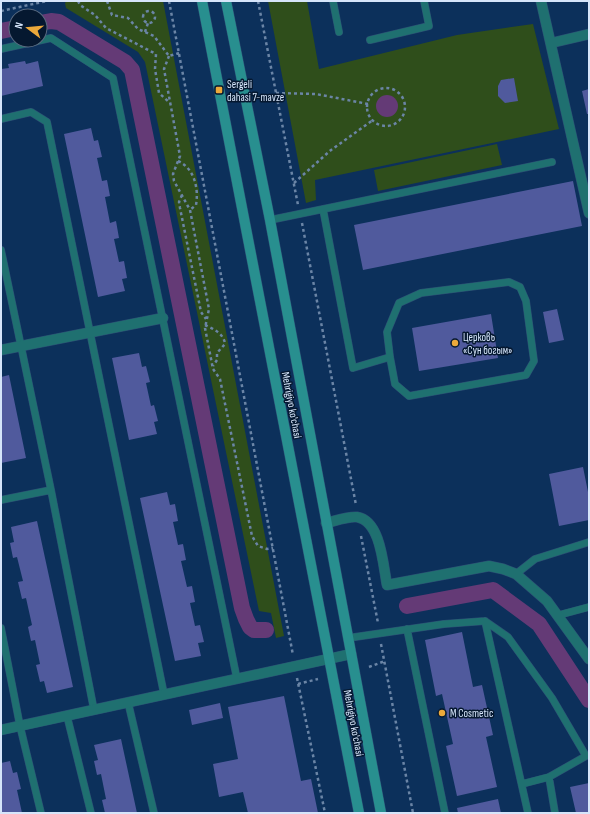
<svg xmlns="http://www.w3.org/2000/svg" width="590" height="814" font-family="'Sofia Sans Condensed',sans-serif">
  <style>
    .green { fill: #2f4e1b }
    .water { fill: #643a76 }
    .lines { fill: none; stroke-linecap: round; stroke-linejoin: round }
    .canal { stroke: #643a76; stroke-width: 16 }
    .building { fill: #505a9d }
    .service-casing { stroke: #2c4d74; stroke-width: 8 }
    .minor-casing { stroke: #2c4d74; stroke-width: 11 }
    .secondary-casing { stroke: #2c4d74; stroke-width: 11 }
    .path { stroke: #6b85a6; stroke-width: 2.5; stroke-dasharray: 3 3; stroke-linecap: butt }
    .service { stroke: #1f7070; stroke-width: 7 }
    .minor { stroke: #1f7070; stroke-width: 10 }
    .secondary { stroke: #288f8f; stroke-width: 10 }
    .poi-dot { fill: #eca93b; stroke: #051830; stroke-width: 1.5 }
    .labels { text-anchor: middle; stroke-width: 3; stroke-linejoin: round; paint-order: stroke }
    .poi-label { font-size: 11px; fill: #d6e5fa; stroke: #051830; text-anchor: start }
    .street-label { font-size: 11px; fill: #d6e5fa; stroke: #051830 }
  </style>
  <rect width="100%" height="100%" fill="#0c305b"/>
  <path class="green" d="M67,1h96l121,635 -8,2 -5,-25 -12,-2 -114,-549 -7,-10 -72,-44 -1,-5z
    M268,1h39l12,68 138,-34 76,-11 26,105 -244,51 1,20 -10,3z
    M497,144l5,21 -124,26 -4,-21z"/>
  <path class="water" d="M376 106a11 11 0 1 1 22 0a11 11 0 1 1-22 0Z"/>
  <g class="lines">
    <path class="canal" d="M40,23l11,-2 8,1 66,40 7,8 110,538 4,11 4,8 4,3h12
      M1,31l15,-3
      M407,606l86,-16 46,34 50,76"/>
  </g>
  <path class="building" d="M25,61l1,3 12,-3 5,25 -42,10v-27l8,-1 -1,-4z
    M514,78l4,23 -13,2 -7,-7v-10l3,-6z
    M589,89v25h-2l-5,-23z
    M91,128l3,13 4,-1 4,17 -5,1 5,23 5,-1 3,16 -5,1 5,26 6,-2 3,17 -5,1 5,23 5,-1 3,17 -5,1 3,12 -27,6 -34,-163z
    M573,181l9,45 -219,44 -9,-45z
    M557,309l7,31 -15,3 -6,-31z
    M491,314l7,44 -79,13 -7,-43z
    M139,353l3,14 4,-1 4,16 -4,1 5,23 3,-1 4,16 -4,1 3,12 -28,6 -17,-82z
    M9,375l17,83 -25,5v-86z
    M583,467l6,30v23l-30,6 -10,-52z
    M167,492l3,13 5,-1 3,17 -5,1 5,23 5,-1 3,16 -5,1 6,26 5,-1 3,16 -5,1 5,23 5,-1 4,17 -6,1 3,13 -26,5 -35,-163z
    M37,521l36,166 -26,6 -3,-12 -4,1 -4,-17 4,-1 -5,-24 -4,1 -3,-14 4,-2 -6,-27 -4,1 -4,-17 5,-1 -6,-24 -4,1 -3,-15 4,-1 -3,-15z
    M462,632l11,55 9,-2 11,50 -7,2 11,50 -40,9 -11,-50 7,-2 -11,-50 -6,2 -11,-56z
    M284,696l17,85 10,-2 7,34h-70l-5,-21 -24,5 -6,-33 25,-5 -10,-52z
    M220,703l3,15 -31,7 -3,-15z
    M121,739l16,74h-32l-3,-13 4,-1 -5,-25 -4,1 -3,-14 4,-1 -4,-15z
    M10,761l3,12 4,-1 4,17 -4,1 5,23h-21v-50z
    M589,783v30h-13l-6,-26z
    M498,799l3,14h-43l-1,-5z"/>
  <g class="lines">
    <g class="service-casing">
      <path id="service" d="M333,1l6,31
        M370,40l59,-14 -5,-25
        M1,49l50,-11 62,40 124,601
        M1,119l30,-7 16,10 117,572
        M323,209l30,159 37,-11 -3,-25 12,-29 22,-10 88,-11 11,5 6,14 8,60 -8,14 -117,21 -14,-12 -5,-27
        M270,220l282,-58
        M1,250l50,240 43,220
        M1,500l50,-10
        M516,574l19,-15 54,-17
        M559,615l30,-8
        M485,621l43,192
        M1,628l19,98 21,87
        M407,629l38,184
        M348,638l96,-14 41,-3 23,16 44,61 34,58 -37,21
        M128,702l26,111
        M67,716l24,97
        M522,784l27,-7 6,36"/>
    </g>
    <g class="minor-casing">
      <path id="minor" d="M541,1l48,212
        M551,43l38,-9
        M1,350l162,-32
        M326,523c9,-2 22,-7 31,-6 24,4 26,48 30,68l102,-19 14,3 13,5 31,27 42,58
        M1,730l350,-76"/>
    </g>
    <g class="secondary-casing">
      <path id="secondary" d="M202,1l157,812
        M226,1l44,219 111,593"/>
    </g>
    <path class="path" d="M78,1l2,4 15,10 11,13 50,26 -1,15 4,24 11,10
      M107,1l5,14 16,3 10,11 16,7 15,20 10,-3
      M169,1l124,654
      M258,1l40,204
      M143 17a6 6 0 1 1 12 0a6 6 0 1 1-12 0Z
      M1,11l46,-10
      M145,32l3,-9
      M169,56l-5,13 16,87 -7,18 1,7 16,29 19,99 -4,19 8,41 7,10 32,157 6,10 9,3 6,-1
      M367 107a19 19 0 1 1 38 0a19 19 0 1 1-38 0Z
      M276,93l40,1 52,10
      M178,161c16,7 21,27 18,44l-6,5
      M294,183l37,-33 42,-30
      M182,195l-3,7 1,6 21,104 5,7
      M302,223l54,282
      M205,325c9,4 19,9 20,19l-8,9v7l-4,6
      M361,536l17,87
      M381,644l32,169
      M369,667l16,-6
      M297,678l28,135
      M298,684l20,-5"/>
    <use href="#service" class="service"/>
    <use href="#minor" class="minor"/>
    <use href="#secondary" class="secondary"/>
  </g>
  <g class="poi-dot">
    <rect x="215" y="86" width="8" height="8" rx="2"/>
    <circle cx="455" cy="343" r="4"/>
    <circle cx="442" cy="713" r="4"/>
  </g>
  <g class="labels">
    <g class="poi-label">
      <text x="227" y="88">Sergeli<tspan x="227" dy="13">dahasi 7-mavze</tspan></text>
      <text x="463" y="341">Церковь<tspan x="463" dy="13">«Сун богым»</tspan></text>
      <text x="450" y="717">M Cosmetic</text>
    </g>
    <g class="street-label">
      <text transform="translate(292 405) rotate(79)" y="4">Mehrigiyo ko'chasi</text>
      <text transform="translate(354 723) rotate(79)" y="4">Mehrigiyo ko'chasi</text>
    </g>
  </g>
  <rect width="590" height="814" fill="none" stroke="#d6e5fa" stroke-width="4"/>
  <g transform="translate(28 28) rotate(286)"><circle r="19" fill="#051830" stroke="#596a81"/>
  <path d="M0-3L7 15L0 10L-7 15Z" fill="#eca93b"/>
  <text y="-6" font-size="11" font-weight="bold" text-anchor="middle" fill="#d6e5fa">N</text>
  </g>
</svg>
